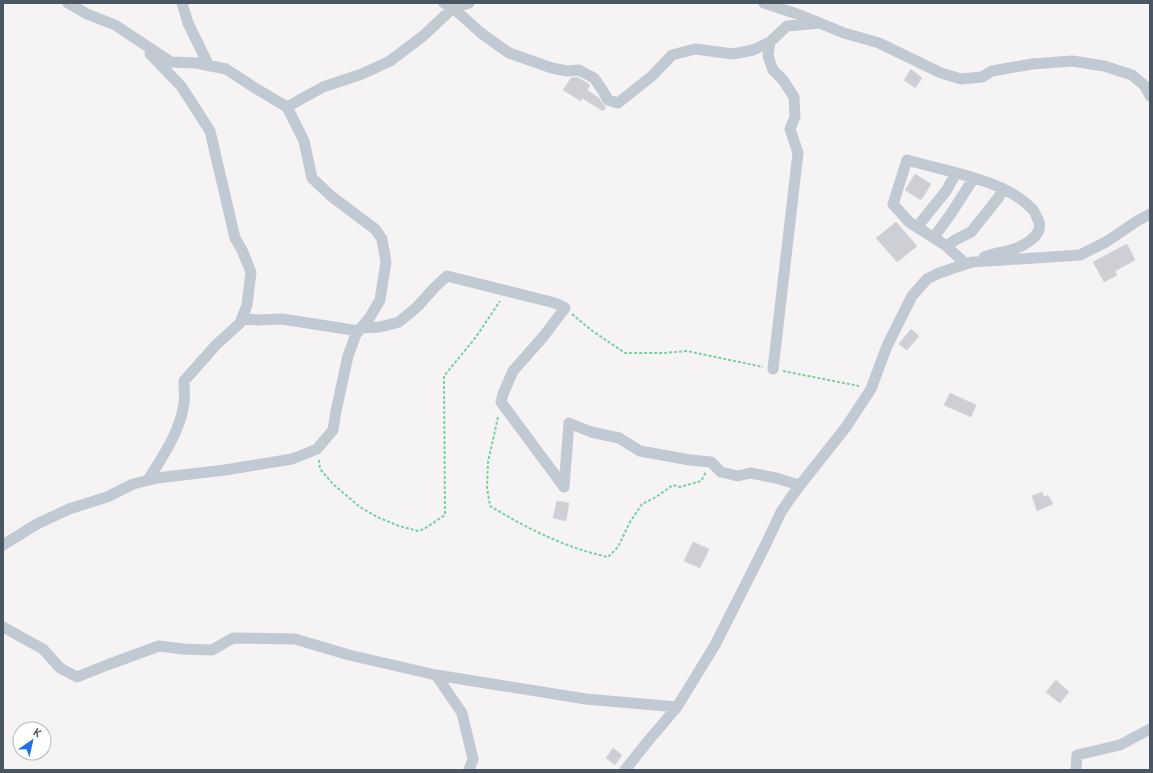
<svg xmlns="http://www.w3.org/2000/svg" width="1153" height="773" font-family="'PT Sans',sans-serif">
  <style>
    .building { fill: #cdcfd5; stroke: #d7d9de }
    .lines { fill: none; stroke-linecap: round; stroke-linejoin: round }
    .path { stroke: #7ad0a6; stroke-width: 2; stroke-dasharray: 3 2; stroke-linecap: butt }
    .street { stroke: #c1cad2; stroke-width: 11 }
  </style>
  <rect width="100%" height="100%" fill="#f5f3f3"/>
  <path class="building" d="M911,69l11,9 -7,10 -11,-8z
    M577,77l13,8 -3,5 12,8 3,5 4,4 -3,4 -21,-13 -1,3 -18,-11 8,-12z
    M915,174l16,10 -10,16 -16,-10z
    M896,222l21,24 -20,16 -21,-24z
    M1127,244l8,16 -20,11 2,4 -13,7 -11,-20z
    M911,329l8,7 -12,14 -8,-6z
    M950,393l26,12 -5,12 -27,-12z
    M1042,492l2,5 4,-2 5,9 -16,7 -5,-15z
    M557,501l12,2 -3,18 -13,-3z
    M693,542l16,7 -9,19 -16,-7z
    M1056,680l13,12 -9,11 -14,-11z
    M613,748l9,7 -7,10 -9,-7z"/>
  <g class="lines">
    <path class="path" d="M572,314l19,16 34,23h39l23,-2 76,16
      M783,371l76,15
      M498,417l-10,45 -1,25 3,19c36,22 76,42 118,51l10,-10 12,-25 12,-18 14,-7 17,-12 7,2 21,-6 5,-9
      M319,460l1,9 13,15 27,23 17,10 22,9 19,5 6,-2 21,-14 -1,-139 32,-39 24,-36"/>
    <path class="street" d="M68,3l19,11 28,11 56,37 25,1 30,6 29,19 32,19 36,-20 39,-13 28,-13 33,-25 30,-28 28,25 28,20 43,15 15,3 12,-1 15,8 9,13 5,9 10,3 34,-27 20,-21 23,-6 38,5 20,-4 17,-8 17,-16 33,-3
      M182,3l6,20 21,43
      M444,3l9,5 16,-5
      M764,3l36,12 44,18 35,10 62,30 20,6 21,-2 10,-6 40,-7 40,-3 32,5 28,9 13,11 5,10
      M770,42l-2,14 5,14 10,10 11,17 1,20 -5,12 8,24 -25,216
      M917,227l29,-36 10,-18
      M934,237l16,-22 24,-37
      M947,246l8,-6 16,-8 28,-35 3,-9
      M966,264l-21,-19 -36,-23 -16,-18 14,-44c37,11 96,19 124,48 3,2 5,7 6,10 5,7 2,16 -5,21 -13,12 -31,12 -48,18
      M242,318l15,2 25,-1 77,12
      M361,328l19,-1 19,-5 18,-15 18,-20 12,-11 108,27 10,5 -22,29 -30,34 -10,23 -2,8 63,85 5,-64 22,9 28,6 21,13 50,9 21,2 10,10 17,4 12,-3 26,5 23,7
      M148,480c15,-24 32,-48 36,-77 1,-7 0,-15 0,-22l32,-36 24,-22 7,-18 4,-33 -9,-22 -7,-12 -25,-107 -29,-45 -31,-32
      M3,545l34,-21 32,-15 38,-12 26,-13 24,-6 68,-8 67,-11 25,-10 16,-19 3,-19 12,-55 8,-22 14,-17 10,-17 6,-38 -4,-23 -7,-10 -44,-33 -19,-18 -8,-37 -17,-34
      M3,627l40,22 17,19 17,9 30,-12 52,-19 24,3 29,1 21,-12 62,1 54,16 87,20
      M469,770l4,-11 -11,-46 -26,-38 150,24 91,8
      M625,770l23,-29 29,-34 38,-62 50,-99 16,-34 16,-23 49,-62 25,-38 16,-43 25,-50 15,-17 12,-6 33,-11 108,-7 26,-13 31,-21 13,-7
      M1076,770l1,-15 43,-10 30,-16"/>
  </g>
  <rect width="1153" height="773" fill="none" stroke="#4a5661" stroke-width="8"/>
  <g transform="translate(32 741) rotate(34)"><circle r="19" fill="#ffffff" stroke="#b7bbc0"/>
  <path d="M0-3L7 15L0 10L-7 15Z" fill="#1a73e8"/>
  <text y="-6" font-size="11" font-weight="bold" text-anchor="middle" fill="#4a5661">K</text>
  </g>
</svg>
